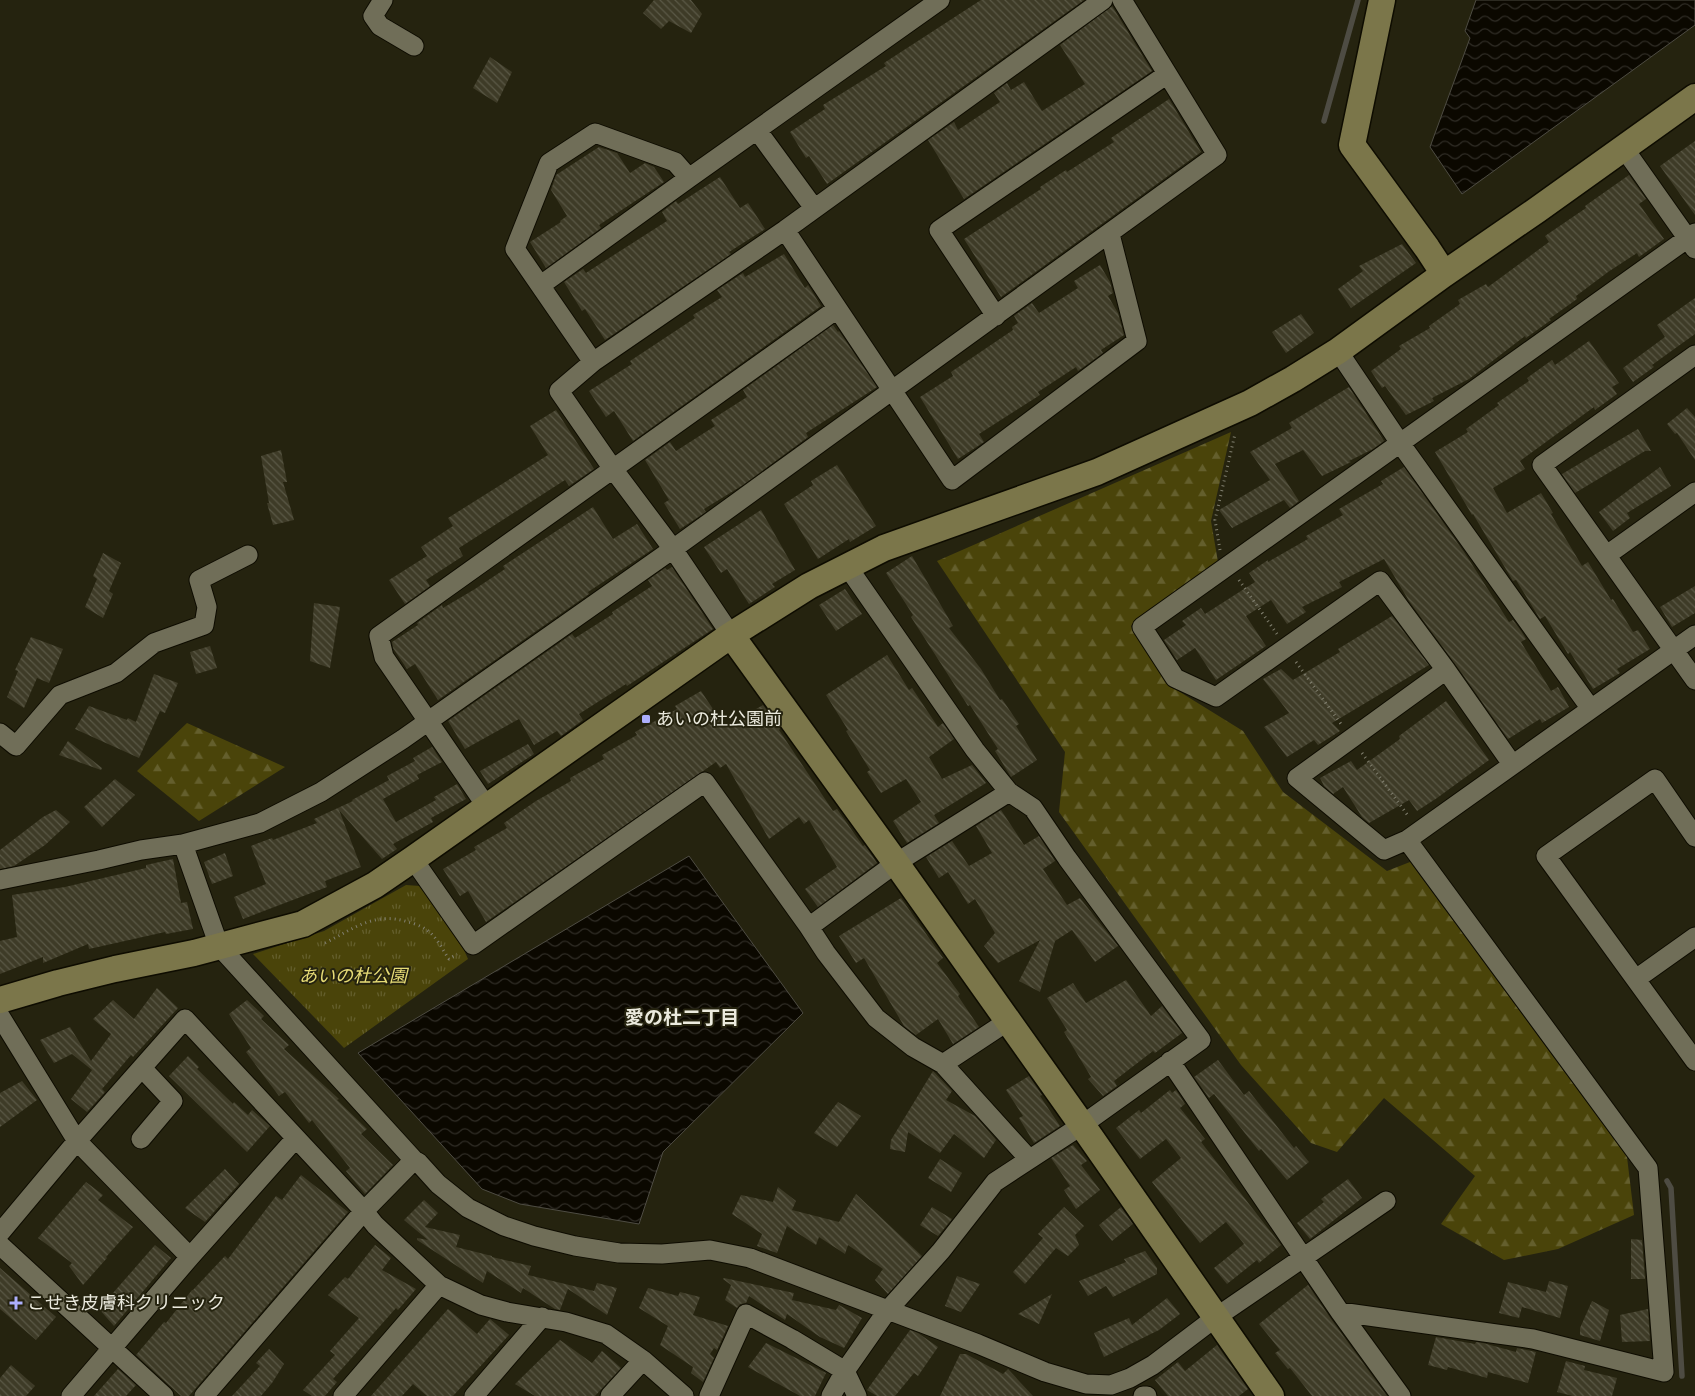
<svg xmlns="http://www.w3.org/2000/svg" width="1695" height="1396" font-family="'Zilla Slab','Noto Sans JP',serif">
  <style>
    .grass { fill: url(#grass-tufts) }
    .forest { fill: url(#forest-firs) }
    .water { fill: url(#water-waves); stroke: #4e4c43 }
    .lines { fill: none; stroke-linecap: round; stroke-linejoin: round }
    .stream { stroke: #4e4c43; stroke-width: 5.5 }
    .building { fill: url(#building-back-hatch) }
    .street-casing { stroke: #0e0c00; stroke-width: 21 }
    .secondary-casing { stroke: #0e0c00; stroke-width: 29 }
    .path { stroke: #828070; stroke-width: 3; stroke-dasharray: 1 4; stroke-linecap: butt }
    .street { stroke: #706e58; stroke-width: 19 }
    .secondary { stroke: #7b764a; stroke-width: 26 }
    .poi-dot { fill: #adaffb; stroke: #25230f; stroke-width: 2 }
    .labels { text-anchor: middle; stroke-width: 4; stroke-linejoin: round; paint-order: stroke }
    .poi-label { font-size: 18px; fill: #ebeade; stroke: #25230f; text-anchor: start }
    .park-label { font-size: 18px; font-style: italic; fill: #e6db76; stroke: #25230f }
    .neighbourhood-label { font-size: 19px; font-weight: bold; fill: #ebeade; stroke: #25230f }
  </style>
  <defs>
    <pattern id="grass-tufts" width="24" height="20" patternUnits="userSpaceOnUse" patternTransform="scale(1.25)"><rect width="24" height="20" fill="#4a440a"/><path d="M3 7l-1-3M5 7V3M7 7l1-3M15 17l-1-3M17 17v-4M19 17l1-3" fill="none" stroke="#645f2d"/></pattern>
    <pattern id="forest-firs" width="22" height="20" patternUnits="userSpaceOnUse" patternTransform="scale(1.25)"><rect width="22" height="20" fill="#4a440a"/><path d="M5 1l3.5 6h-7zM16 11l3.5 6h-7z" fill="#645f2d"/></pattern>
    <pattern id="water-waves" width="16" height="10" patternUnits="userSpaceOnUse" patternTransform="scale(1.25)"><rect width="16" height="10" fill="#0b0800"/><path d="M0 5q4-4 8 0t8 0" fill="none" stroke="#2f2c25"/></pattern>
    <pattern id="building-back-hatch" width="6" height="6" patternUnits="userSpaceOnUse" patternTransform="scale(1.25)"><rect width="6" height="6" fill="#3e3b27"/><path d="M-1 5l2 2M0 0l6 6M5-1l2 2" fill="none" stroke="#5a5846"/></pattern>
  </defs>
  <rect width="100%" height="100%" fill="#25230f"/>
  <path class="grass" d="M406,885l14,1 44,64 4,9 -124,89 -91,-94 71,-23z"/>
  <path class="forest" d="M1231,432l-20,89 7,41 -87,64 36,58 76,47 40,61 104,79 23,-9 217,295 7,58 -76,34 -54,11 -63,-36 34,-48 -91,-78 -47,54 -26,-9 -70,-78 -182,-253 6,-60 -128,-191z
    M187,723l98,44 -86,54 -62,-50z"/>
  <path class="water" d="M1476,0h219v25l-233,169 -32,-47 40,-109 -5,-7z
    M689,856l114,157 -140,139 -24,72 -119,-20 -38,-15 -124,-136z"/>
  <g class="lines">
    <path class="stream" d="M1324,121l34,-121
      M1667,1181l4,7 11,188"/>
  </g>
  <path class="building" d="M654,0h37l11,14 -11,19 -22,-12 -8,8 -18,-16z
    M981,0h103l-257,184 -18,-28 -3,2 -16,-26 35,-23 -2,-4 63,-39 -2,-3z
    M1112,6l40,65 -188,128 -36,-59 26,-18 4,8 42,-28 -6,-9 13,-10 4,7 13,-8 18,29 43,-27 -25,-39z
    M490,57l22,15 -15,31 -24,-15z
    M1169,99l32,53 -200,145 -37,-58 77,-50 -1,-2 26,-17 1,2 47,-30 -3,-4z
    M1695,141v74l-35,-49z
    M599,147l18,6 13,20 15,-10 9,4 10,15 -65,43 2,3 -55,40 -16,-26 31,-20 -1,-1 7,-5 -16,-26 5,-15z
    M1629,175l17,24 -7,5 25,35 -25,18 -2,-4 -29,19 -32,24 1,3 -28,20 2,1 -25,18 -1,-2 -56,43 -37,19 2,3 -28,14 -21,-29 -3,2 -11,-17 30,-22 -2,-3 31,-18 -1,-2 31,-22 -2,-4 28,-16 2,3 61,-45 -4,-6 41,-28 -1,-2z
    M720,177l20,31 8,-5 17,26 -36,23 2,2 -126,86 -20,-31 -3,2 -18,-29 19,-13 3,4 6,-4 75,-48 -5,-9 14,-11 2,3z
    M1402,244l14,19 -65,45 -13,-19 25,-18 -4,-5z
    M784,254l21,34 3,-3 13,21 -188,135 -19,-30 -8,6 -17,-26 43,-27 -2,-3 65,-43 -2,-3 29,-18 -5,-7 26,-17 2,4z
    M1100,265l10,17 3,11 -5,3 10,17 6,22 -23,15 2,3 -25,18 -2,-4 -38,25 2,3 -61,39 5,8 -26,17 -38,-62 33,-21 -2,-4 62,-42 -1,-3 6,-4 -4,-7 18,-13 7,10 39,-25 -4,-7z
    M1695,298v36l-43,31 2,2 -21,15 -10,-14 42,-31 -8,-12z
    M1301,314l13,19 -28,20 -14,-21z
    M833,325l5,7 1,-1 38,56 -71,46 2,4 -65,48 -39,24 2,3 -26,17 -16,-26 5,-3 -24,-40 25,-18 6,9 39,-25 -4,-6 36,-23 -4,-7z
    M1589,341l30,42 -7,4 5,7 -22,16 -1,-3 -74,54 5,8 -32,19 14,25 34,-20 12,20 -2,1 31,52 6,-4 23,38 2,-1 20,33 5,-2 12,19 -33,20 3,4 -27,16 -23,-37 -2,2 -23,-38 -5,3 -24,-39 -3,1 -40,-67 -1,1 -37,-63 33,-20 -2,-3 33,-24 -2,-2 32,-22 -2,-3 25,-18 3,5z
    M1349,387l35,54 -11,8 -24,12 2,1 -29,14 -19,-26 -28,14 24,37 -9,7 -6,-8 -52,28 -13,-18 51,-30 -20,-28 42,-24 -3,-5z
    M1687,408l8,9v43l-18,-27 -2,1 -8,-10z
    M556,410l38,59 -25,17 -4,-6 -106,68 4,8 -37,24 4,6 -25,18 -16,-24 38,-24 -6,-9 32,-21 -5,-8 100,-63 -18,-29z
    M1638,429l13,22h-6l-70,42 -13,-19z
    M281,450l6,32h-4l11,38 -21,5 -6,-22h2l-8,-47z
    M837,465l39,61 -26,16 -1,-3 -31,20 -34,-55 29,-19 -2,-4z
    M1404,467l60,85 45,70 4,-2 8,11 5,8 -5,3 30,49 7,-4 11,20 -27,16 -2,-4 -32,20 -47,-67 -52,-71 -25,-42 -45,23 3,5 -40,20 4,5 -19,12 -16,-24 -25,16 20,30 -50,34 -21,-32 -18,12 -13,-20 22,-15 -4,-4 19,-13 4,6 50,-32 -6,-9 19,-13v2l40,-23 -2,-3 37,-21 -4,-6 44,-25 -2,-3z
    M1660,467l11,19 -44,27 3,5 -17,13 -14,-19z
    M593,507l20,32 24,-15 16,25 -65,43 1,2 -151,106 -23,-36 -8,5 -14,-21 -1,-6 26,-17 -1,-2 25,-18 1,3 32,-19 30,-20 -2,-3z
    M761,510l34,60 -23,14 3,3 -26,17 -22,-35 -6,4 -17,-26z
    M103,553l18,10 -12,28 4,3 -10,24 -18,-11 12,-28 -4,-3z
    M912,556l41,70 -4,2 32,41 19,31 2,-1 17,25 -3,2 21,34 -26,17 -16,-26 3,-2 -28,-44 -2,1 -57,-89 2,-2 -27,-42z
    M672,567l41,62 -86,57 -1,-2 -47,30 4,6 -22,16 -4,-5 -23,14 -15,-26 -54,30 -17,-28 124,-87 3,4 38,-24 -1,-2 40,-26 -4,-6 17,-12 2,2z
    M1695,586v27l-23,14 -12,-20z
    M845,589l17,25 -26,17 -17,-26z
    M314,603l26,4 -10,61 -20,-7z
    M1392,616l37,49 -97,58 8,8 -22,14 -4,-5 -27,17 -23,-30 25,-14 -26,-34 18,-10 12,11 47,-28 -2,-3z
    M31,637l32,12 -14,34 -12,-5 -13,30 -17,-11 11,-26 -3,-1z
    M210,646l7,22 -21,6 -6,-22z
    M887,655l22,35 3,-2 26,39 5,-4 11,16 -25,18 13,22 30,-14 14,18 -52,32 5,8 -32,20 -14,-22 28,-19 -15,-23 -25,14 -14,-21 3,-2 -24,-39 2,-1 -22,-35z
    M154,674l24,9 -13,30 -5,-2 -21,47 -64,-29 14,-23 38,14 1,-2 8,4z
    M701,691l24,36 38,-22 17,24 -1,1 54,81 4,-2 26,37 2,-1 12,18 -59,44 -13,-18 32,-22 -28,-47 -5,4 -5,-7 -30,22 -43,-75 -6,4 -4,-6 -230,160 -18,-31 -8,5 -17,-27 33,-19 -2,-3 33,-19 -3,-5 32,-22 35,-20 -1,-3 34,-19 -2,-4 35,-20 -2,-3 42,-23 -2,-3z
    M1446,701l43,59 -52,38 -20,13 -8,-11 -40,23 -7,-6 -19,-30 -10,7 -9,-8 -4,-8 31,-17 6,9 43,-31 -1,-3z
    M68,741l34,27 -1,2 -42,-15z
    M528,744l6,10 -46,30 -8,-13z
    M432,747l10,15 -25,13 2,4 -36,20 13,23 40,-22 -2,-3 23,-13 9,15 -35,19 2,4 -40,22 4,5 -15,10 -43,-49 22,57 -36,14 2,6 -84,32 -9,-22 32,-13 -15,-38 21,-8 1,2 44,-17 -3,-4 39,-18 -1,-1 37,-20 -2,-4 28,-15 -2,-3z
    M115,779l20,16 -33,32 -18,-20z
    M56,810l14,12 -25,23 -31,21 -14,3v-19l43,-33z
    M1001,810l23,35 15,-9 16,25 -12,8 24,36 13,-7 38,48 -23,16 -23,-32 -17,11 -15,51 -21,-11 21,-41 -42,23 -14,-17 11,-13 -20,-34 -7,5 -20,-32 -9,6 -13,-21 26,-16 17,25 23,-13 -16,-27z
    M225,853l8,23 -21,8 -8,-22z
    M173,859l8,44 6,-1 6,27 -27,5 -1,-2 -76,17 -1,-5 -45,19v-6l-43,17v-33l17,-4 -5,-42 53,-8 81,-19v-3z
    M901,898l42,60 -6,5 23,31 -2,2 21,31 -26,17 -15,-25 -22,16 -12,-9 -40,-68 -8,5 -17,-27z
    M1126,980l25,36 11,-10 20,27 -27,20 -2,-2 -39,30 3,5 -14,10 -15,-17 3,-2 -27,-45 3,-2 -20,-32 26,-15 13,20z
    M157,988l21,20 -45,49 -2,-2 -29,34 3,3 -18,20 -16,-13 21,-29 -20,-16 -18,9 -14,-23 30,-13 21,34 20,-27 -18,-15 20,-19 21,19z
    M247,1000l17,16 -3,3 28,26 -5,4 55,50 -2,1 30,29 -6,5 32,31 -28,29 -19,-23 4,-3 -38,-48 -3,3 -24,-31 -6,4 -33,-44 5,-4 -22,-34z
    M188,1056l11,11 -2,2 36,35 1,-2 14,13 4,-5 18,16 -23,26 -78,-76z
    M1218,1060l26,35 5,-4 45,57 2,-2 13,16 -22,18 -26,-31 -2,2 -45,-57 -5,4 -15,-21z
    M933,1071l19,20 -6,9 29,16 21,24 -12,18 -30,-24 -14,19 -32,-21 -3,20 -15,-3 1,-9z
    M1029,1076l13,19 -2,1 20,30 -26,17 -15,-25 4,-2 -17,-26z
    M22,1081l15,19 -37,27v-34z
    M1170,1090l2,3 4,-3 9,14 -5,4 25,31 -4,3 80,103 -22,18 -2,-3 -30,24 -13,-16 30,-24 -18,-22 -26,21 -48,-61 29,-24 -15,-19 -26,20 -24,-31 23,-18 2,3z
    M838,1102l23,14 -24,31 -23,-14z
    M1073,1145l14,16 -6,4 19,25 -24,19 -12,-19 6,-4 -19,-28z
    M940,1159l22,14 -11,19 -23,-14z
    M225,1169l14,15 -34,38 -20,-14z
    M301,1175l47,37 -159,184h-8l-45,-41 28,-33 2,1 26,-33h1l32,-34 3,3 48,-63 6,4z
    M1348,1179l14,19 -52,41 -13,-16 27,-21 -3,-3z
    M86,1182l17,13 -5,5 35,27 -27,30 1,1 -24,27 -14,-19 3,-3 -34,-25z
    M778,1187l18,14 -4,9 47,12 17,-28 66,62 -34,38 -13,-14 8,-11 -35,-24 -3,9 -26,-17 -3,8 -29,-19 -10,27 -20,-7 5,-12 -30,-20 9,-19 32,7z
    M424,1200l14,13 -13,14 35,8 -4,12 36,9v1l39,9 -3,9 66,16 3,-8 20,5 -10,27 -39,-26 -8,21 -5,-1 -32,-21 -2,5 -34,-22 -4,12 -66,-43v-2l11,2 -24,-20z
    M932,1207l20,12 -14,17 -18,-11z
    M1064,1207l20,19 -9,9 4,10 -11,11 -12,-8 -31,36 -12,-12 30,-34 -5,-4z
    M1121,1207l12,17 -21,17 -13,-16z
    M1631,1239l11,1 3,39h-14z
    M155,1245l16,13 -57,68 -15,-17z
    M375,1245l16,13 -9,12 34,19 -18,21 -2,-2 -63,71 4,3 -12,14h-13l-9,-6 32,-35 -5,-4 29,-33 -31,-23 17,-18 3,2z
    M1145,1251l12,17v6l-44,23 -7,-11 -18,10 -9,-15 47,-19 -2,-3z
    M0,1268l56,49 -20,23 -36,-31z
    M957,1276l23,8 -19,28 -16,-6z
    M724,1278l70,15 -2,7 44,10 3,-5 23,13 -18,30 -24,-11 -33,-23 -2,6 -36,-24 -3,7 -6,1 -3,4 -12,-8 6,-15 -8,-6z
    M1549,1281l19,5 -8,32 -38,-11 -3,11 -20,-5 9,-31 38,10z
    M1308,1285l23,34 56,77h-75l-22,-28 -2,1 -13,-16 5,-3 -21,-26z
    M648,1288l30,8 2,-4 20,5 -7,18 35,11 -11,24 -3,-2 -4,6 4,4 -11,24 -12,-9 2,-6 -33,-22 8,-19 -29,-18z
    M1052,1294l-13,30 -21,-10z
    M1167,1298l13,16 -21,16 -55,27 -10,-24 35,-15 3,7z
    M1592,1301l17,9 -9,31 -20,-6v-7z
    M448,1309l29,25 13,-15 19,16 -56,61h-26l-14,-12 -11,12h-31z
    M1648,1309l2,32 -28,1 -2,-27z
    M910,1330l8,3 20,14 -20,29 -4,-3 -19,23h-18l-10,-6z
    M1436,1337l39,7 1,-2 7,1 33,9 1,-4 19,4 -8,31 -40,-11 -1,6 -39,-11 -1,3 -19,-5z
    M560,1340l32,23 10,-12 19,17 -26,28h-60l-20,-12z
    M766,1343l60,30 -11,23h-15l-52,-29z
    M1217,1345l31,44 -9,7h-71l-13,-16 23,-18 7,9z
    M269,1349l15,15 -12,19 -11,13h-29l28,-30 -4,-3z
    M960,1354h6l37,20 5,-5 25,27h-93z
    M1566,1361l19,5 -1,4 33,8 -5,18h-39l-16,-4z
    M11,1365l24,21 -9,10h-26v-18z
    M118,1369l18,16 -10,11h-32z"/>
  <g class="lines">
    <g class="street-casing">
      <path id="street" d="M383,0l-10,16 7,10 34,20
        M757,130l57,78
        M1623,147l72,102
        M785,230l167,250 185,-139 -27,-107
        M541,285l148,-107 251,-178
        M996,316l-57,-86 227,-155
        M1338,351l62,92 191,266
        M1695,355l-153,110 153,215
        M593,362l-78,-113 34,-86 46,-30 80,29 14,16
        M1607,555l88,-63
        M731,635l-58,-86 -60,-80 -54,-78 34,-29 192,-132 318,-230
        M0,733l16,13 44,-51 56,-22 38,-30 50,-18 3,-18 -8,-27 49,-25
        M1512,764l-66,-94 -66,-89 -164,116 -41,-19 -33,-51 553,-394
        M487,807l-103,-150 -5,-21 458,-327
        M1695,837l-40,-58 -109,77 149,205
        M1407,840l288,-205
        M183,844l36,102 195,214 5,3 19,21 30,24 36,18 30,10 41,10 44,7 43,1 48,-4 40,8 228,86 67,28 41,12 25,1 19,-7 23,-13 62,-47 171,-117
        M413,859l60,86 232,-163 104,145 17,26 50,65 37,29 30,17 86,95
        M0,880l99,-20 42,-10 42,-6 77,-21 61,-31 82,-53 270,-190 544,-394 -95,-155
        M809,927l87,-64 113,-71
        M1636,979l59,-42
        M0,1016l77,125 113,116
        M1170,1061l170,251 61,84
        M943,1064l65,-43
        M141,1139l32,-38 -31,-33
        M0,1233l77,-92 108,-122 179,192 11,14 64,60 42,20 26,7 59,10 40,12 37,26 41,36
        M0,1245l164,151
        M1340,1312l193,27 131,33 -16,-204 -241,-328 -23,10 -87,-72 149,-108
        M71,1396l119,-139 106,-119
        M204,1396l160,-185 50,-51
        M343,1396l96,-111
        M474,1396l68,-79
        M610,1396l33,-36
        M709,1396l37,-82 46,25 53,32 12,25
        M831,1396l14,-25 42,-60 54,-60 54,-69 87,-57 119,-85 -134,-182 -34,-50 -24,-16 -34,-42 -128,-184
        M1143,1396h4"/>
    </g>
    <g class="secondary-casing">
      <path id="secondary" d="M1382,0l-30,145 75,103 17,26
        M731,635l165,228 186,262 189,271
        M0,1000l58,-17 57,-14 79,-16 109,-29 72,-39 38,-26 318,-224 78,-49 75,-38 213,-76 153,-69 43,-24 45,-28 106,-77 93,-64 158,-113"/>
    </g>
    <path class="path" d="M1220,550l-5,-30 20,-86
      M1239,580l38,54
      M1296,662l45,62
      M1362,753l47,64
      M325,943c28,-14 50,-32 83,-21 5,1 13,4 17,7 11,6 17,20 24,30l8,-5"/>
    <use href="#street" class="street"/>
    <use href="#secondary" class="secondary"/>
  </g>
  <g class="poi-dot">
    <rect x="641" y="714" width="10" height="10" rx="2.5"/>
    <path d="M13.5 1295.5h5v5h5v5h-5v5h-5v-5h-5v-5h5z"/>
  </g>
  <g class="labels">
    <g class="poi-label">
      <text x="656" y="725">あいの杜公園前</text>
      <text x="27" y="1309">こせき皮膚科クリニック</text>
    </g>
    <g class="park-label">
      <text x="353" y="982">あいの杜公園</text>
    </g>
    <g class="neighbourhood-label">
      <text x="682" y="1024">愛の杜二丁目</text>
    </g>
  </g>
</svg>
